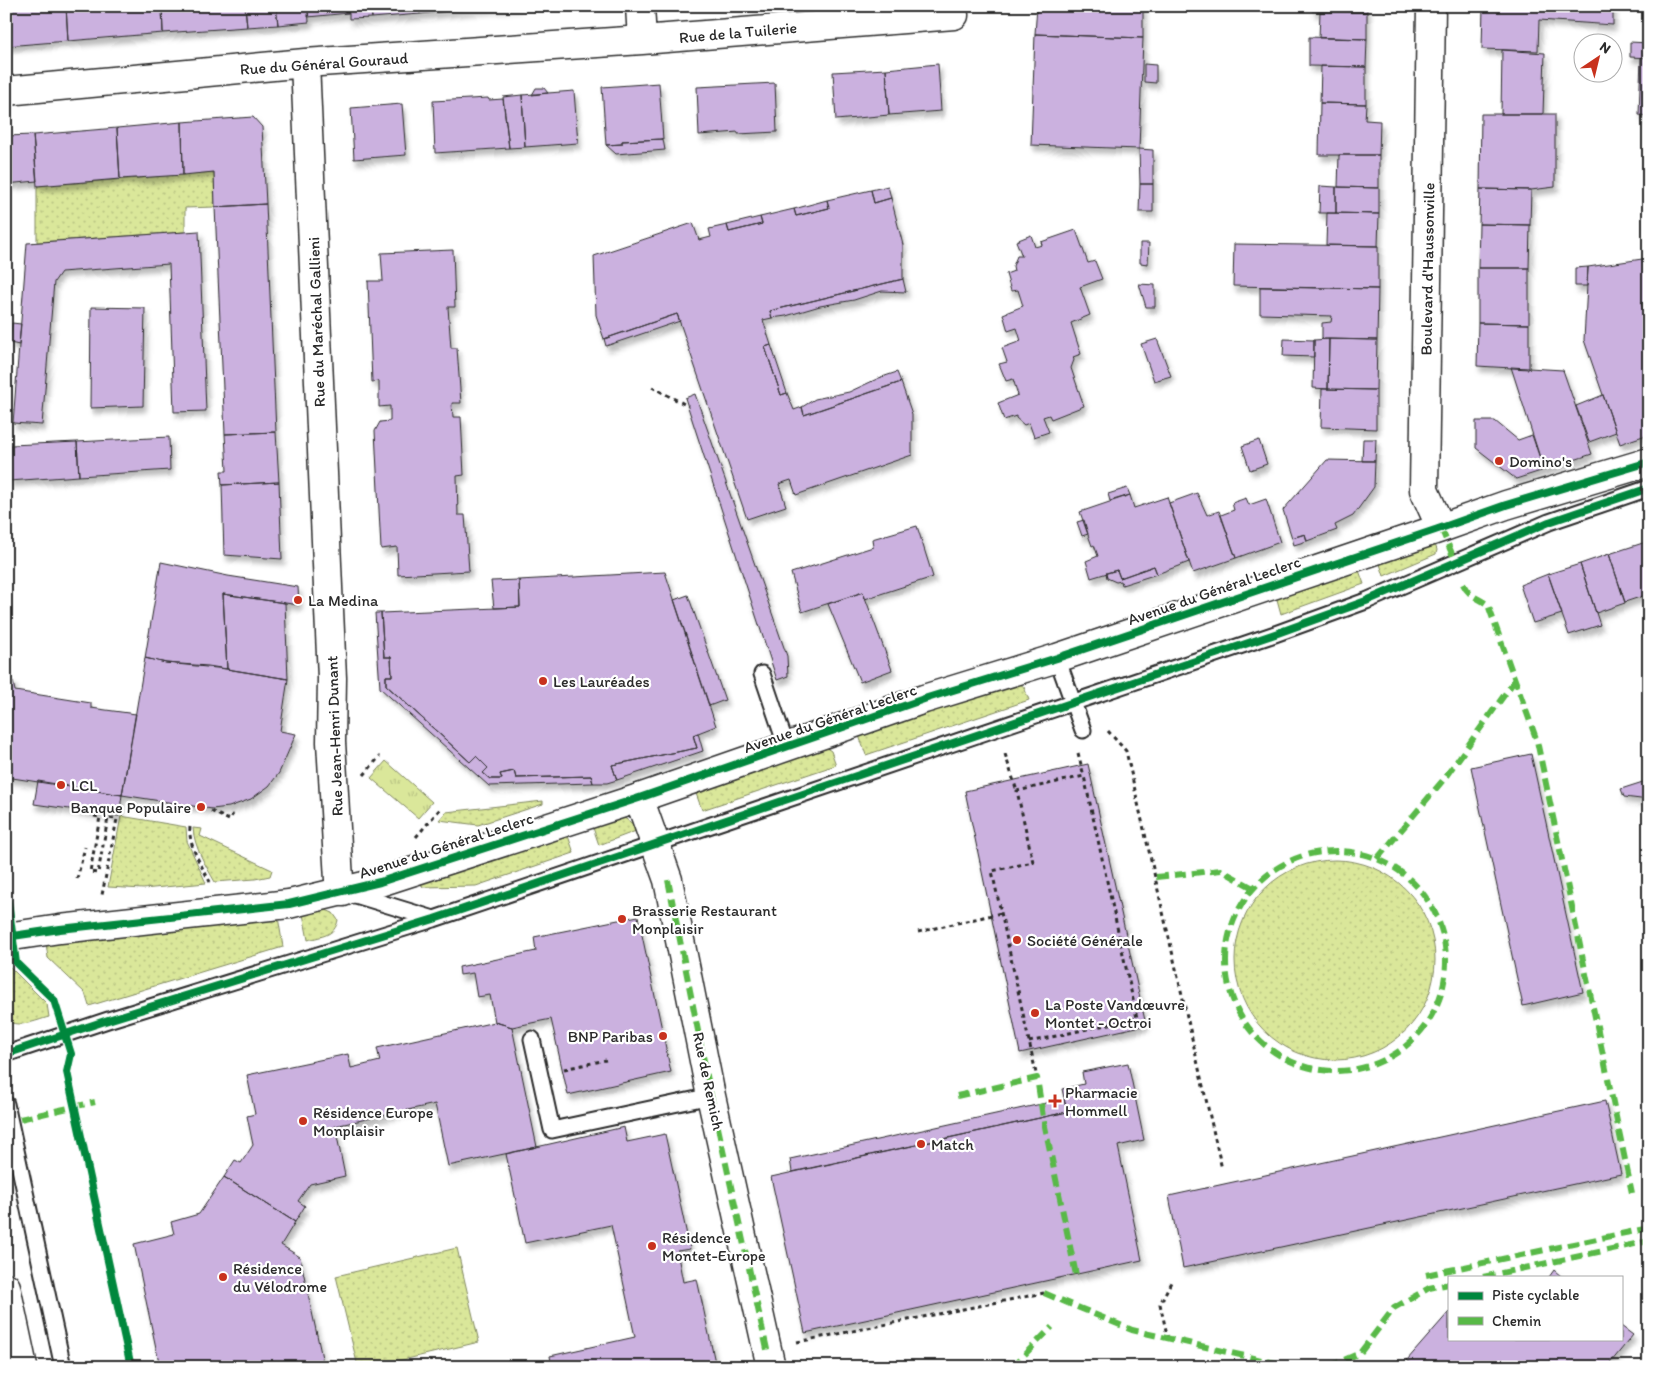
<svg xmlns="http://www.w3.org/2000/svg" width="1655" height="1373" font-family="Itim,sans-serif">
  <style>
    .grass { fill: url(#grass-dots); stroke: #828962 }
    .park { fill: url(#park-tufts); stroke: #828962 }
    .building { fill: #cbb1df; stroke: #2b2b2b; filter: url(#shadow) }
    .lines { fill: none; stroke-linecap: round; stroke-linejoin: round }
    .service-casing { stroke: #2b2b2b; stroke-width: 19 }
    .minor-casing { stroke: #2b2b2b; stroke-width: 31 }
    .tertiary-casing { stroke: #2b2b2b; stroke-width: 31 }
    .secondary-casing { stroke: #2b2b2b; stroke-width: 31 }
    .path { stroke: #2b2b2b; stroke-width: 3; stroke-dasharray: 4 4; stroke-linecap: butt }
    .service { stroke: #fff; stroke-width: 15 }
    .minor { stroke: #fff; stroke-width: 28 }
    .tertiary { stroke: #fff; stroke-width: 28 }
    .secondary { stroke: #fff; stroke-width: 28 }
    .quiet { stroke: #58b947; stroke-width: 6; stroke-dasharray: 12 6; stroke-linecap: butt }
    .cycleway-casing { stroke: #fff; stroke-width: 11 }
    .cycleway { stroke: #00873e; stroke-width: 8 }
    .poi-dot { fill: #c8321e; stroke: #fff; stroke-width: 2 }
    .labels { text-anchor: middle; stroke-width: 4.5; stroke-linejoin: round; paint-order: stroke }
    .street-label { font-size: 16px; fill: #2b2b2b; stroke: #fff }
    .poi-label { font-size: 16px; fill: #2b2b2b; stroke: #fff; text-anchor: start }
  </style>
  <defs>
    <pattern id="grass-dots" width="8" height="8" patternUnits="userSpaceOnUse" patternTransform="scale(1.25)"><rect width="8" height="8" fill="#dae79a"/><path d="M2 2h.1M6 6h.1" fill="none" stroke="#bbc685" stroke-width="1.8" stroke-linecap="round"/></pattern>
    <pattern id="park-tufts" width="24" height="20" patternUnits="userSpaceOnUse" patternTransform="scale(1.25)"><rect width="24" height="20" fill="#dae79a"/><path d="M3 7l-1-3M5 7V3M7 7l1-3M15 17l-1-3M17 17v-4M19 17l1-3" fill="none" stroke="#bbc685"/></pattern>
    <filter id="shadow"><feDropShadow dx="3" dy="5.5" stdDeviation="2.5" flood-color="#0004"/></filter>
  </defs>
  <rect width="100%" height="100%" fill="#fff"/>
  <filter id="ink" filterUnits="userSpaceOnUse"><feTurbulence type="fractalNoise" baseFrequency=".02" numOctaves="2"/><feDisplacementMap in="SourceGraphic" scale="10" xChannelSelector="R" yChannelSelector="G"/><feConvolveMatrix kernelMatrix="1 2 1 2 8 2 1 2 1" color-interpolation-filters="sRGB"/></filter>
  <g filter="url(#ink)">
    <path class="grass" d="M214,172l1,35 -30,1v24l-148,10v-56z
      M1434,541l3,9 -1,4 -52,22 -6,-18z
      M1357,565l7,19 -83,30 -6,-22z
      M1019,683l5,4 5,13 -163,55 -8,-22z
      M825,747l6,4 5,14 -134,45 -8,-22z
      M543,801v3l-65,21 -39,-5 7,-8z
      M620,815l13,9 3,7 -37,14 -8,-23z
      M121,816l65,11 1,14 19,42 -63,6 -35,-2z
      M193,828l9,1 -2,7 72,34 -2,6 -15,3 -40,3c-9,-16 -21,-35 -22,-54z
      M566,830l8,23 -98,33 -53,1 -3,-4z
      M1235 960a100 100 0 1 1 200 0a100 100 0 1 1-200 0Z
      M326,910l7,3 5,7c-3,16 -16,16 -30,20l-5,-26z
      M278,917l5,30 -194,59 -4,-13 -37,-35 -2,-15z
      M6,957l2,8 39,39 2,13c-15,4 -28,11 -43,4z
      M457,1248l22,94 -106,25h-15l-22,-91z"/>
    <path class="park" d="M386,761l46,41 -14,16 -47,-40z"/>
    <path class="building" d="M6,6h60l2,35 -62,5z
      M66,6h96l1,27 -95,8z
      M162,6h83l2,21 -84,6z
      M245,6h31l2,19 -31,2z
      M276,6h32l1,16 -31,3z
      M308,6h63l1,12 -23,1v-6l-41,4z
      M371,6h49v8l-48,4z
      M420,6h50v3l-50,5z
      M470,6h49l-49,3z
      M1037,6h106v32l-108,-4z
      M1312,6h55v6l-55,-1z
      M1483,6h130v19l-74,-5 -1,31 -56,-2z
      M1320,12h47v27l-48,-1z
      M1035,34l108,4 -4,111 -108,-4z
      M1309,37l58,2 -1,28 -57,-1z
      M1630,42l19,1v15l-19,-1z
      M1502,50l43,3 -2,61h-42z
      M1641,57l8,1v58l-10,-1z
      M938,64l3,47 -52,4 -3,-46z
      M1144,64l12,1v18l-12,-1z
      M1321,66l45,1v37l-46,-1z
      M886,69l3,46 -53,5 -3,-48z
      M659,83l4,56 -41,2v3l-16,1 -4,-58z
      M775,83l2,49 -39,2v-2l-39,3 -2,-48z
      M536,88h8l4,5 -16,2z
      M574,91l4,52 -53,4 -3,-52z
      M522,95l3,52 -16,1 -6,-51z
      M488,98l1,2 14,-1 6,49 -74,5 -2,-52z
      M1320,103l46,1 -1,16 15,1 -1,34h-60z
      M402,104l4,51 -52,4 -3,-51z
      M1481,114h74v73l-24,3 -51,-1z
      M253,117l9,10 4,77 -51,3 -1,-35 -31,3 -1,-53z
      M182,122l1,53 -63,4 -3,-51z
      M117,128l3,51 -83,7 -4,-51z
      M33,135l4,46 -31,3v-48z
      M663,139l2,11 -49,4 -10,-9 16,-1v-3z
      M1139,149l14,1v34h-13z
      M1339,155h40v33l-41,-1z
      M1140,184h13v28h-14z
      M888,186l3,12 -17,5 -3,-13z
      M1320,186l16,1v26h-17z
      M1336,187l43,1v26l-43,-1z
      M1480,189l51,1 -1,35 -51,-1z
      M871,190l3,13 17,-5 12,47v34l-133,32 2,7 -9,2 8,25 -6,2 16,48 6,-2 7,17 8,-3 2,8 97,-33 11,32v41l-116,40 -5,-15 -12,4 7,22 -39,13 -70,-205 -73,25 -8,-24 -2,-59 99,-33 6,17 12,-3 -2,-8 18,-4 2,7 33,-8 -2,-7 34,-8 2,7 33,-8 -2,-8z
      M827,200l2,8 -33,8 -2,-7z
      M266,204l10,228 -51,2 -10,-227z
      M1327,213l52,1 -1,32 -52,-1z
      M760,217l2,7 -33,8 -2,-7z
      M1479,224l51,1 -1,43h-51z
      M1076,230l12,33 7,-2 7,18 -22,8 10,28 -19,8 10,31 -8,3 1,3 -3,8 13,38 -33,13 -2,-4 -6,2 6,15 -15,5 -5,-14 -5,2 -8,-7v-2l-12,4 -6,-17 20,-8 -5,-16 -7,2 -7,-17 8,-2 -5,-14 19,-7 -4,-13 -9,3 -5,-17 20,-8 -5,-16 -7,1 -5,-17 8,-3 -1,-5 4,-10h5l-6,-15 15,-6 4,12 7,-2 -1,-3z
      M199,231l7,180 -32,1 -5,-148 -108,8 -7,10 -12,143 -29,-2 14,-180z
      M1140,243h9l-1,21 -8,-1z
      M1234,244l144,2v43l-145,-3z
      M453,250l2,57h-7l3,41h6l4,55h-9l1,14h8l3,58 -7,1 1,39h7l4,56 -71,4 -1,-28 -16,2 -6,-118 5,-9 10,-1v-15l-11,1v-26l-7,1 -4,-101h15l-2,-28z
      M1649,258v43l-8,2 8,24v107l-29,10 -36,-104 4,-73z
      M1588,267l-1,19h-12v-18z
      M1478,268h51v56l-51,-1z
      M903,279l3,13 -24,-1 -28,9 -34,6 -34,10 -14,2 -2,-7z
      M1139,284l16,1v22h-9z
      M1260,287l118,2 -1,51 -55,-1v-16l9,-1 1,-6 -72,-2z
      M91,307l54,1 -2,98 -53,2z
      M677,314l3,7 -74,25 -2,-7z
      M12,323l9,1 -2,21 -9,-2z
      M1478,323l51,1v45l-52,-3z
      M1157,339l14,37 -17,5 -13,-37z
      M1284,339l30,1v17l-31,-1z
      M1329,339l-1,50 -15,-1 1,-48z
      M1329,339l48,1 -1,50 -48,-1z
      M771,345l16,48 -6,2 -16,-48z
      M1511,367l52,3 29,84 -48,16z
      M897,372l4,10 -97,33 -2,-8 13,-8 34,-7 30,-14z
      M1322,389l54,1v39l-55,-2z
      M695,394l92,262 1,20 -11,4 -92,-282z
      M1603,395l13,37 -27,10 -13,-36z
      M1476,421h19l23,19 14,-5 12,35 -28,9 -40,-31z
      M276,432l3,50 -57,3 -1,-14h6l-2,-37z
      M169,437l1,33 -91,6 -2,-34z
      M1363,439h13l-1,22h-13z
      M1259,440l8,24 -17,6 -8,-24z
      M77,442l2,34 -70,5 2,-36z
      M1327,460l48,1 -1,26 -21,29 -18,9 2,5 -30,11 -2,-7 -13,4 -9,-28z
      M279,482l3,77 -58,-4 -2,-70z
      M1127,488l3,7 -20,6 -2,-7z
      M1197,493l10,22 12,-4 17,47 -43,15 -24,-70z
      M1130,495l4,13 33,-11 22,65 -32,12 -3,-8 -34,12 -3,-8 -26,8 -5,-17 12,-5 -4,-11 -2,1 -12,-34z
      M1246,498l3,7 17,-6 14,43 -44,16 -15,-43 13,-5 -2,-7z
      M1084,520l4,14 -6,2 -5,-14z
      M917,526l16,51 -68,22 -2,-7 -61,20 -11,-39 82,-26 -1,-8z
      M1305,534l2,7 -13,4 -2,-7z
      M1649,541v53l-24,8 -16,-48z
      M1609,554l16,49 -29,10 -16,-49z
      M161,562l67,14 70,11 1,18 -76,-11 4,75 -61,-6 -21,-5z
      M1580,564l20,61 -31,10 -21,-61z
      M1154,566l3,8 -35,11 -1,-4 -5,1 -9,-4 -1,-5 11,-3 3,8z
      M665,572l51,154 -23,9 4,13 -85,17 5,15 -10,3h-14l-2,-7 -75,2 -2,-7 -14,3 2,5h-12l-7,-6 5,-5 -12,-12 -6,6 -84,-77v-9h6l-1,-19h-7l-3,-44 139,-6 -1,-27z
      M1548,574l14,40 -29,9 -13,-38z
      M519,580l1,27 -26,1 -3,-27z
      M863,592l29,78 -32,12 -32,-78z
      M223,594l62,9 3,76 -61,-10z
      M688,595l37,105 -16,6 -35,-106z
      M375,613h6l3,44h7l1,19h-6v9l84,77 6,-6 12,12 -5,5 7,6h12l-2,-5 14,-3 2,7 75,-2 2,7 -104,3 -109,-98z
      M145,658l21,5 42,3 80,13 -8,52 16,3 -17,39 -10,13 -18,13 -22,8 -17,2 -90,-14z
      M6,680l7,1 2,10 76,12v5l45,6 -14,81 -116,-18z
      M698,733l5,18 -86,29 -5,-15 85,-17 -4,-13z
      M1531,754l52,238 -60,14 -52,-239z
      M1088,764l58,261 -126,28 -55,-262z
      M1649,780v20l-25,-3 -3,-8z
      M38,781l84,14 -3,21 -85,-12z
      M638,916l33,156 -103,23 -17,-76 -39,8 -17,-5 -5,-27 -13,2 -4,-24 -13,2 -1,-8 77,-16 -2,-14z
      M495,1022l17,5 25,120 -89,19 -13,-62 -100,22 10,50 -35,8 -12,17 7,5 -10,16 -71,-45 11,-17 6,3 12,-18 -6,-29 8,-2 -8,-39 101,-21 3,14 29,-7 -3,-13z
      M1128,1063l16,77 -26,6 24,114 -337,73 -34,-156 296,-65 -5,-23 22,-5 -2,-12z
      M1064,1099l3,13 -275,60 -2,-13z
      M1605,1101l16,73 -438,94 -14,-72z
      M624,1127l3,15 38,-8 25,115 -13,2 6,31 14,-3 19,88h-164l-2,-11 85,-19 -24,-112 -86,18 -19,-89z
      M224,1177l71,45 -14,23 19,12 24,110h-164l-26,-123 40,-10 -3,-12 28,-8z
      M1554,1270l8,7h-13z
      M1449,1312v27h172v-13l12,9 -26,32h-191l-9,-7z"/>
    <g class="lines">
      <g class="service-casing">
        <path id="service" d="M1057,658l26,72
          M762,674l25,74
          M349,893l85,26
          M532,1039l20,91 159,-34
          M6,1054l102,-34 326,-101 841,-285 91,-33 183,-79 100,-34
          M6,1104l57,263"/>
      </g>
      <g class="minor-casing">
        <path id="minor" d="M640,6l2,34
          M305,63l27,615 -1,64 8,138 4,12
          M6,91l299,-28 337,-23 312,-25
          M639,798l29,82 43,216 60,271"/>
      </g>
      <g class="tertiary-casing">
        <path id="tertiary" d="M1431,6l-7,484 17,38
          M6,937l54,-8 229,-25 91,-22 259,-84 285,-99 133,-41 384,-130 65,-23 143,-43"/>
      </g>
      <g class="secondary-casing">
        <path id="secondary" d="M6,1287l17,80"/>
      </g>
      <path class="path" d="M652,387l36,19
        M1108,731l18,20 96,418
        M1078,753l6,23
        M1005,754l12,37
        M364,775l16,-19
        M211,811l18,9 4,-6
        M94,816l6,1 -10,55 8,1 10,-55 9,1 -15,76
        M190,827c-2,19 12,39 20,55
        M416,837l24,-28
        M77,879l8,-32
        M918,932l83,-19
        M1029,1042l108,-24 -53,-242 -67,15 16,71 -41,9c15,69 30,138 45,207
        M564,1069l42,-9
        M1168,1339l-8,-35 11,-22
        M797,1342l247,-49"/>
      <use href="#service" class="service"/>
      <use href="#minor" class="minor"/>
      <use href="#tertiary" class="tertiary"/>
      <use href="#secondary" class="secondary"/>
      <path class="quiet" d="M1441,528l15,35
        M1463,584c6,13 15,13 25,21l49,136 95,452
        M1226 961a110 110 0 1 1 220 0a110 110 0 1 1-220 0Z
        M1377,859l67,-80 71,-99
        M1156,877l65,-7 32,18
        M668,880l43,216 57,258
        M957,1096l80,-18 6,39 33,158
        M20,1119l75,-17
        M1426,1275l223,-47
        M1483,1277l166,-36
        M1044,1293l88,37 143,33 6,4
        M1012,1367l40,-40
        M1328,1367l32,-14 34,-45 35,-20 20,-4"/>
      <g class="cycleway-casing">
        <path id="cycleway" d="M8,902l8,61 38,37 17,54 -4,18 64,295
          M6,937l54,-8 229,-25 91,-22 259,-84 285,-99 133,-41 384,-130 65,-23 143,-43
          M6,1054l102,-34 326,-101 841,-285 91,-33 183,-79 100,-34"/>
      </g>
      <use href="#cycleway" class="cycleway"/>
    </g>
  </g>
  <g class="poi-dot">
    <circle cx="1499" cy="461" r="5"/>
    <circle cx="298" cy="600" r="5"/>
    <circle cx="543" cy="681" r="5"/>
    <circle cx="61" cy="785" r="5"/>
    <circle cx="201" cy="807" r="5"/>
    <circle cx="622" cy="919" r="5"/>
    <circle cx="1017" cy="940" r="5"/>
    <circle cx="1035" cy="1013" r="5"/>
    <circle cx="663" cy="1036" r="5"/>
    <path d="M1052.5 1093.5h5v5h5v5h-5v5h-5v-5h-5v-5h5z"/>
    <circle cx="303" cy="1121" r="5"/>
    <circle cx="921" cy="1144" r="5"/>
    <circle cx="652" cy="1246" r="5"/>
    <circle cx="223" cy="1277" r="5"/>
  </g>
  <g class="labels">
    <g class="street-label">
      <text transform="translate(738 32) rotate(-5)" y="6">Rue de la Tuilerie</text>
      <text transform="translate(324 63) rotate(-4)" y="6">Rue du Général Gouraud</text>
      <text transform="translate(1427 269) rotate(-89)" y="6">Boulevard d'Haussonville</text>
      <text transform="translate(316 322) rotate(-92)" y="6">Rue du Maréchal Gallieni</text>
      <text transform="translate(1214 590) rotate(-19)" y="6">Avenue du Général Leclerc</text>
      <text transform="translate(830 718) rotate(-19)" y="6">Avenue du Général Leclerc</text>
      <text transform="translate(334 736) rotate(-92)" y="6">Rue Jean-Henri Dunant</text>
      <text transform="translate(446 845) rotate(-18)" y="6">Avenue du Général Leclerc</text>
      <text transform="translate(709 1081) rotate(78)" y="6">Rue de Remich</text>
    </g>
    <g class="poi-label">
      <text x="1509" y="467">Domino's</text>
      <text x="308" y="606">La Medina</text>
      <text x="553" y="687">Les Lauréades</text>
      <text x="71" y="791">LCL</text>
      <text x="191" y="813" text-anchor="end">Banque Populaire</text>
      <text x="632" y="916">Brasserie Restaurant<tspan x="632" dy="18">Monplaisir</tspan></text>
      <text x="1027" y="946">Société Générale</text>
      <text x="1045" y="1010">La Poste Vandœuvre<tspan x="1045" dy="18">Montet - Octroi</tspan></text>
      <text x="653" y="1042" text-anchor="end">BNP Paribas</text>
      <text x="1065" y="1098">Pharmacie<tspan x="1065" dy="18">Hommell</tspan></text>
      <text x="313" y="1118">Résidence Europe<tspan x="313" dy="18">Monplaisir</tspan></text>
      <text x="931" y="1150">Match</text>
      <text x="662" y="1243">Résidence<tspan x="662" dy="18">Montet-Europe</tspan></text>
      <text x="233" y="1274">Résidence<tspan x="233" dy="18">du Vélodrome</tspan></text>
    </g>
  </g>
  <rect width="1655" height="1373" fill="none" stroke="#fff" stroke-width="25"/>
  <rect x="12" y="12" width="1630" height="1348" fill="none" stroke="#2b2b2b" stroke-width="2" filter="url(#ink)"/>
  <rect x="1448" y="1276" width="175" height="65" fill="#ffffff" stroke="#aaaaaa"/>
  <rect x="1458" y="1292" width="25" height="8" fill="#00873e" stroke="#aaaaaa"/>
  <text x="1492" y="1300" font-size="15" fill="#2b2b2b">Piste cyclable</text>
  <rect x="1458" y="1317" width="25" height="8" fill="#58b947" stroke="#aaaaaa"/>
  <text x="1492" y="1326" font-size="15" fill="#2b2b2b">Chemin</text>
  <g transform="translate(1598 58) rotate(35)"><circle r="24" fill="#ffffff" stroke="#aaaaaa"/>
  <path d="M0-4L9 19L0 12L-9 19Z" fill="#c8321e"/>
  <text y="-8" font-size="14" font-weight="bold" text-anchor="middle" fill="#2b2b2b">N</text>
  </g>
</svg>
